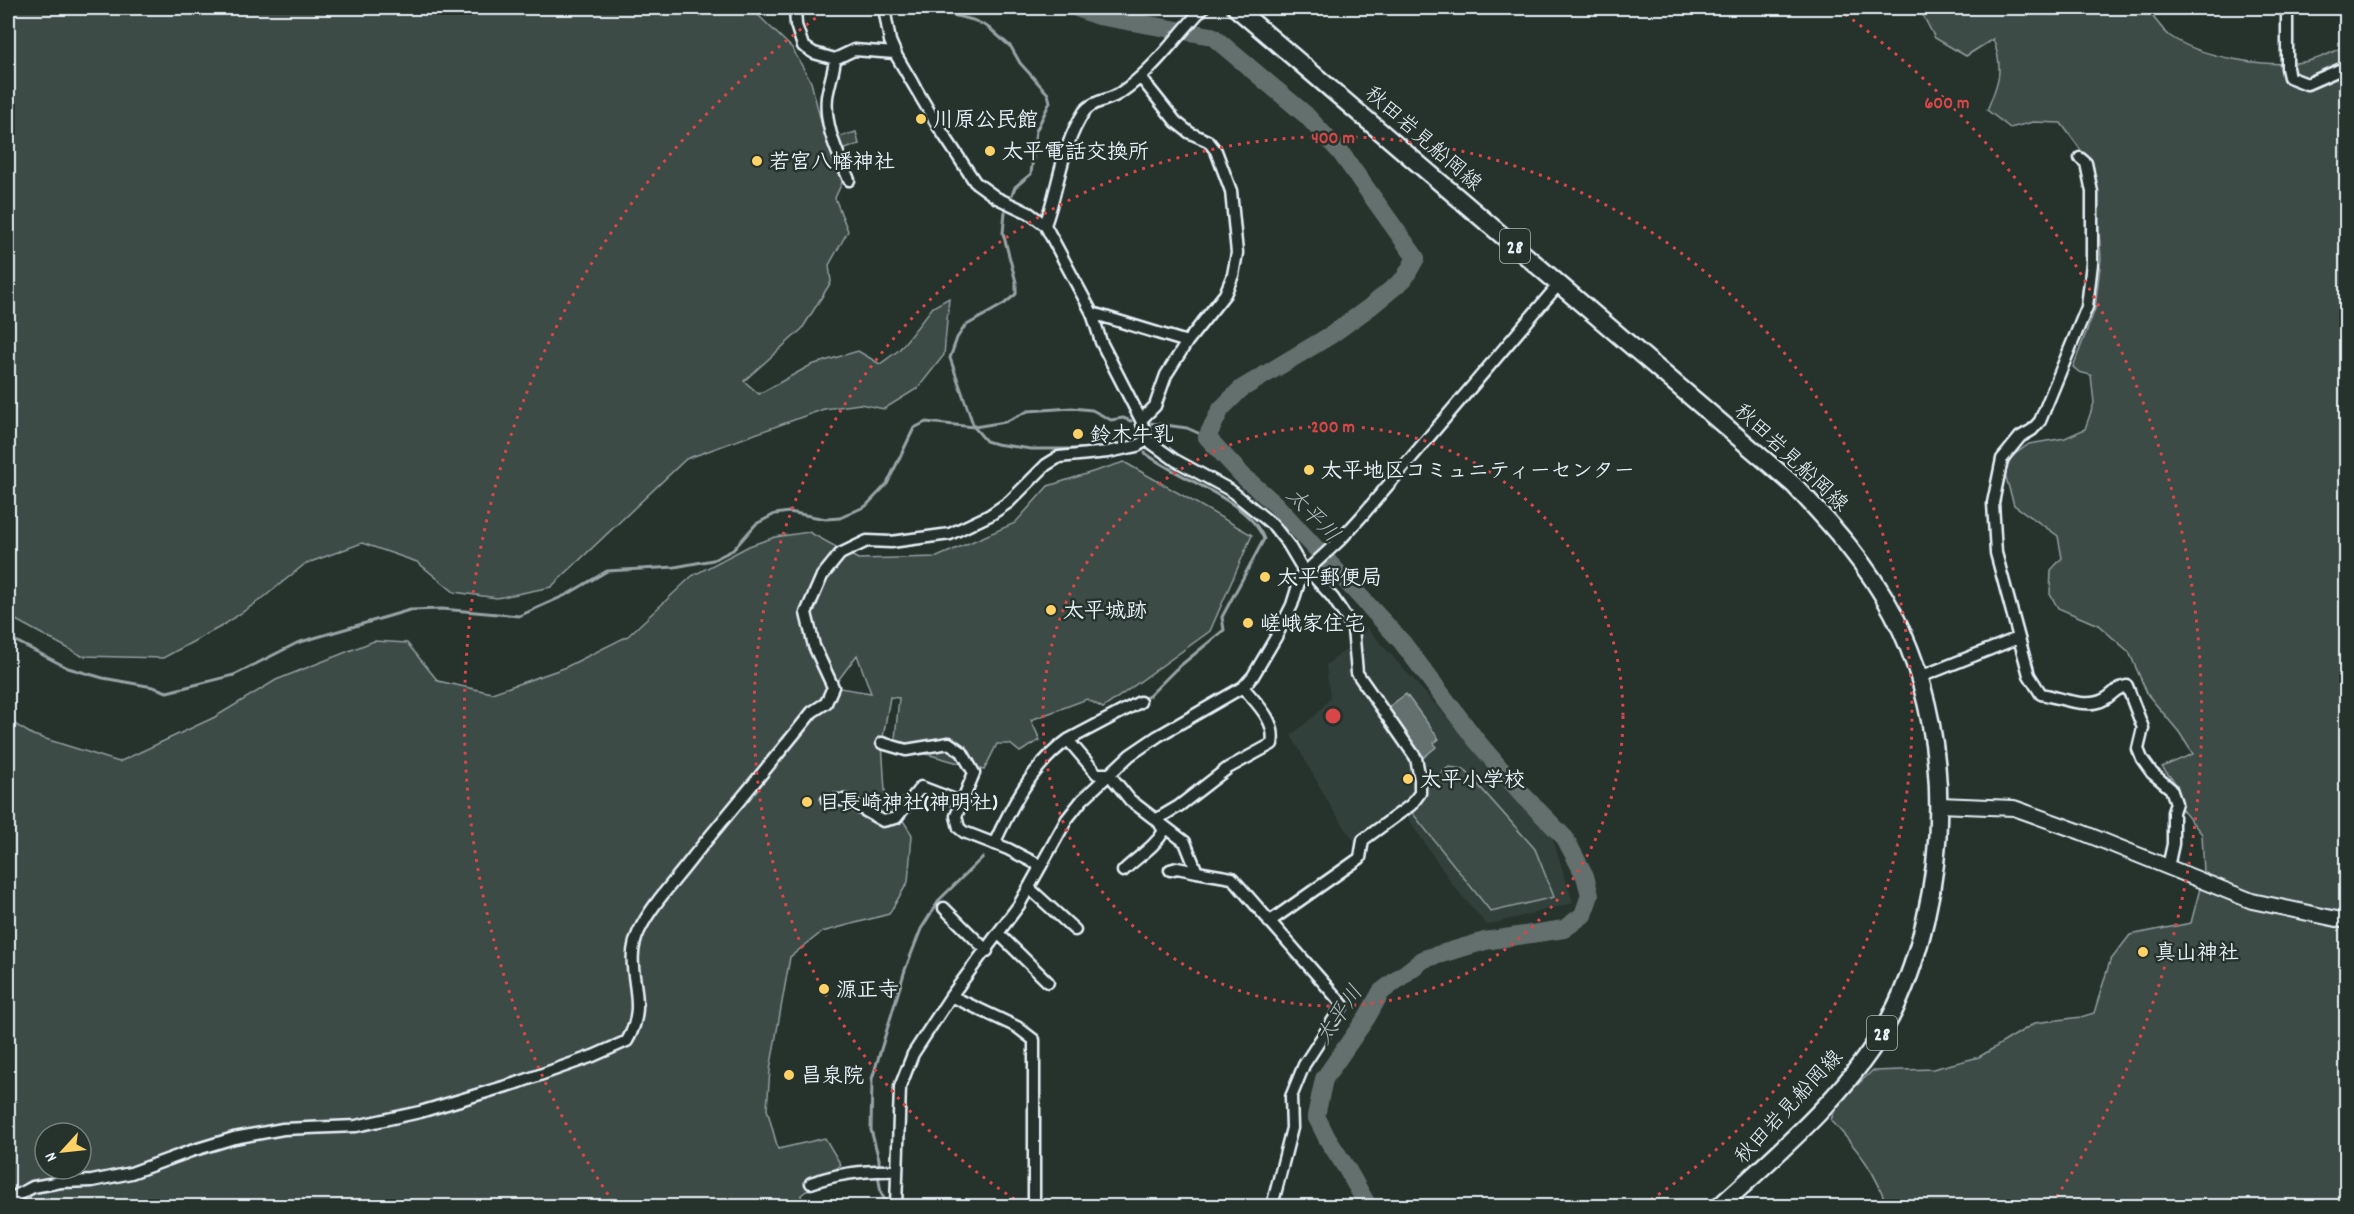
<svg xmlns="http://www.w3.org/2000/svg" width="2354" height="1214" font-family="Dekko,'Klee One',sans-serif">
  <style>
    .built { fill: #333f3a }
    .green { fill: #3e4b47; stroke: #939ea0; stroke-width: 1.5; fill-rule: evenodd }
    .water { fill: #636f6d; stroke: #98a3a5; stroke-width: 1.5 }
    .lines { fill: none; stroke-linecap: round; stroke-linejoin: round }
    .stream { stroke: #98a3a5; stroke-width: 3 }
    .river { stroke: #636f6d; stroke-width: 18 }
    .minor-casing { stroke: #e8f1f8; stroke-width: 15 }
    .tertiary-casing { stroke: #e8f1f8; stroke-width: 18 }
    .primary-casing { stroke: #e8f1f8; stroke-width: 21 }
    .minor { stroke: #26332d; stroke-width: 10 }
    .tertiary { stroke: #26332d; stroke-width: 14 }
    .primary { stroke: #26332d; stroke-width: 16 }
    .ring { fill: none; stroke: #d94647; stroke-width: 3; stroke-dasharray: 3 6 }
    .poi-dot { fill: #ffd166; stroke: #26332d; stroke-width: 2 }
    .labels { text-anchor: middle; stroke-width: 5; stroke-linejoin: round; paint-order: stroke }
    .shield { fill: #26332d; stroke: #aeb8bb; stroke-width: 1.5 }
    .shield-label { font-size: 20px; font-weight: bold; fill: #e8f1f8 }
    .poi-label { font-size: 21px; font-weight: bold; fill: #e8f1f8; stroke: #26332d; text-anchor: start }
    .street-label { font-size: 21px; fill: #e8f1f8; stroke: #26332d }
    .water-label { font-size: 22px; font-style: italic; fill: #b3bdc0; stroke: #26332d }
    .centre { fill: #d94647; stroke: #26332d; stroke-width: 3 }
    .ring-label { font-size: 18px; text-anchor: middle; font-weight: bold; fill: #d94647; stroke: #26332d; stroke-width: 5; stroke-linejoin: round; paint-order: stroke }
  </style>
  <rect width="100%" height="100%" fill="#26332d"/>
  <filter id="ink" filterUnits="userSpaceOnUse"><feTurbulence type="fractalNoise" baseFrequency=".0167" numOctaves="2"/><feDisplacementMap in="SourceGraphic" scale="12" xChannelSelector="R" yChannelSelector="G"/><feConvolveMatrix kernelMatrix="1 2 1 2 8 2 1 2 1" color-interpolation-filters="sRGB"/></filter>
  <g filter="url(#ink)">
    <path class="built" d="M1367,628l184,206 22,69 -86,22 -35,-41 -51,-76 -45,36 -25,-37 -40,-72 25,-20 14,-17 -4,-33 31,-24z"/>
    <path class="green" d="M8,8h736l14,7 34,33 19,34 12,47 22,47 -10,22 13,33 -19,34 2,17 -29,47 -58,52 15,13 52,-29 47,-14 22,13 19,-14 34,-43 16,-9 -5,57 -26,33 -34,21 -24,-5 -36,5 -138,50 -135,128 -54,11 -43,-6 -37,-30 -55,-19 -57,21 -42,34 -41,28 -59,32 -81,-2 -66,-36 -8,-2z
      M1919,8h227c7,8 15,21 24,28 31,22 105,34 142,24 12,-3 23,-10 34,-14v1160h-460c-8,-34 -32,-60 -55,-86 5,-19 27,-35 41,-49l61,-2 46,-12 56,-34 46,-6 13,-4 16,-52 20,-26 61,-12 13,-50 -2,-39 -20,-24 -5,-25 -15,-18 31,-13 -14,-22 -31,-37 -19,-43 -31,-27 -40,-17 -8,-14 1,-24 11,-12 -4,-22 -44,-31 -9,-31 6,-17 18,-13 36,-6 20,-9 9,-26 -3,-28 -12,-3 -6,-5 22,-58 6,-51 -7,-90 -33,-45 -28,-1 -23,6 -23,-18c12,-28 17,-41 6,-71l-27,17 -31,-18z
      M856,132l3,12 -19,7 -4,-13z
      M1124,462l128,73 -42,96 -107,77 -16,-9 -56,21 9,20 -20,12 -10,-8h-13l-13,26 -54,-15 -36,-6 5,-51 -9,-1 -8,46 3,48 27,44 -4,47 -19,32 -67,18 -32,25 -20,113 -3,39 11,40 47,-11 16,27 -40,30 2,11h-795v-486l25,15 86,27 96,-45 61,-37 98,-39 33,2 31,38 54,12 72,-25 64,-32 64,-60 57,-30 26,-9 34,-5 49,27 79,-2 78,-34 33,-37zM857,655l14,38 -38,-6zM45,1133h36v36h-36z
      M1449,767l15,2 71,80 19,48 -63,15 -81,-102 15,-26z"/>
    <path class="water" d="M1406,694l33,45 -5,4 2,4 -12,10 -37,-49z"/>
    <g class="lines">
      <path class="stream" d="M932,8l8,4 33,8 15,7 23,20 9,16 28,31 2,8 -14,29 -5,43 -16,13 -3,8
        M1005,212l-2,21 13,49v12l-12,10 -39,22 -8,12 -7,20 24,69 12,14 10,3 35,5h57
        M1150,423l37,5 20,9
        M8,637l60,31 35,10 50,9 14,5 67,-17 63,-32 113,-33 32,-1 77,7 49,-22 39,-23 68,-4 38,-7 20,-10 23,-26 19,-10 14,-2 37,7 14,-1 26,-12 21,-22 27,-56 12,-6 48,5 31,-5 23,-11 44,-3 20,2 19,10 12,-2 8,3
        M1140,700l9,-4 26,-26 49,-40 -2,-13 42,-78c-16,-40 -86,-60 -119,-86
        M879,1167v-8l-8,-29 1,-51 33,-109 16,-41 19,-30 43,-42
        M878,1174l3,19 7,13"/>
      <path class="river" d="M1077,8l21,8 114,20 94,79 35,38 75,105 -12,21 -34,28 -39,28 -90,54 -20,20 -14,28 36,39 32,28 127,138 74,98 45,53 44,45 20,38 5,19 -7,20 -19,14 -79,12 -61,18 -43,33 -14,25 -43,62 -8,37 11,22 20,31 21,37"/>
      <g class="minor-casing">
        <path id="minor" d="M795,8l1,17 7,21 11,7 21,6
          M884,8l6,33 6,14 40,68 39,59 22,16 32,15 16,12 47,88 9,29 40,78 6,20 28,20 55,30 43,35 15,19 16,27 10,6 19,21 20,30 4,45 59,85 4,21v14l-9,12 -48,35 -3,18 -91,64
          M2287,8v60l2,9 18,7 39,-17
          M2080,158l6,5 6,29v71l-5,44 -47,114 -8,9 -12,7 -18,22 -9,44 3,50 33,122 12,19c17,3 45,15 62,6 11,-5 11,-12 24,-14l16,42 -5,21 4,10 10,14 19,16 5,14 -3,9v32l-5,23
          M849,180c-11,-27 -25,-53 -22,-83 2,-13 7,-26 8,-38l19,-9 41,3
          M1045,225c14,-38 16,-78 39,-113 9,-12 25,-11 36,-19 33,-22 56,-56 83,-85
          M1092,313l95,29
          M1141,420l14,-14 11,-31 21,-33 38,-48 8,-19 4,-22 -6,-62 -15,-40 -8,-10 -18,-8 -14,-11 -35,-44
          M1920,677l98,-39
          M1068,740l72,-38
          M882,743l24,7 43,-7 13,9 12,21 -18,43 3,12 5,4 44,17 33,17
          M827,800h19l37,21 13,-3 25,-31 42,16
          M994,844c17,-37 39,-80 74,-104l29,34h12l21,26 55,42 12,30 35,6 111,127 -39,60 -13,32 1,31 -20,78
          M1170,870l7,-2 20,4
          M1123,871c14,-14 31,-23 41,-40l-7,-12 22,-13 49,-38 44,-24c5,-23 -16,-41 -29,-57
          M1029,888l46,42
          M944,908l43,43
          M999,934l49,48
          M951,996l66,31 17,13v166
          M811,1183c28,-10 55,-13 86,-12
          M8,1200l25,-13 28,-5 31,-1 39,-8 60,-22 43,-13 49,-9 73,-3 64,-14 100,-30 73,-26 34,-15c25,-42 -7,-71 12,-110 13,-27 36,-50 54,-74 39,-48 80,-96 119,-145l14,-9 7,-16 -19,-41 -8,-33 16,-37 18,-22 27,-13 24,1 59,-8 40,-19 19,-13 37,-37 13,-8 49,-5 29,-6 10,-6
          M896,1206l4,-119 13,-33 38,-58 68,-91 48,-86 15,-19 48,-45 28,-19 85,-49 10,-11 23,-39 16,-32 9,-29 40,-37 20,-22 198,-233"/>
      </g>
      <g class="tertiary-casing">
        <path id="tertiary" d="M1939,805l75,3 67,24 171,69 94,20"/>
      </g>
      <g class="primary-casing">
        <path id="primary" d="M1236,8l558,477c37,39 74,80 99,128 49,95 56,205 32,308 -9,38 -22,76 -42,110 -41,68 -105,122 -163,175"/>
      </g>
      <use href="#minor" class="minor"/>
      <use href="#tertiary" class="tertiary"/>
      <use href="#primary" class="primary"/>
    </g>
  </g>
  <g class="ring">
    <circle cx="1333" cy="716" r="290"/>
    <path d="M1022 1204A579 579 0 1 1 1644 1204"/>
    <path d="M613 1202A869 869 0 0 1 828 9M1838 9A869 869 0 0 1 2053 1202"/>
  </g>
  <g class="poi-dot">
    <circle cx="921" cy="119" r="6"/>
    <circle cx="990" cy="151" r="6"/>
    <circle cx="757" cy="161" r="6"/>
    <circle cx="1078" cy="434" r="6"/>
    <circle cx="1309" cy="470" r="6"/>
    <circle cx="1265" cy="577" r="6"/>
    <circle cx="1051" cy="610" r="6"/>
    <circle cx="1248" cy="623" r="6"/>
    <circle cx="1408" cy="779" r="6"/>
    <circle cx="807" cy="802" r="6"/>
    <circle cx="2143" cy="952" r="6"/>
    <circle cx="824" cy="989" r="6"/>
    <circle cx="789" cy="1075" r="6"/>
  </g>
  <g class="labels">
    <g class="shield">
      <rect x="1500" y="229" width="30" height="34" rx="4.5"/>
      <rect x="1867" y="1016" width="30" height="34" rx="4.5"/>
    </g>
    <g class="shield-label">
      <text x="1515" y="253">28</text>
      <text x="1882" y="1040">28</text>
    </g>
    <g class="poi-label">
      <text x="933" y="126">川原公民館</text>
      <text x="1002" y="158">太平電話交換所</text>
      <text x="769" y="168">若宮八幡神社</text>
      <text x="1090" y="441">鈴木牛乳</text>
      <text x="1321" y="477">太平地区コミュニティーセンター</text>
      <text x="1277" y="584">太平郵便局</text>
      <text x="1063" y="617">太平城跡</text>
      <text x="1260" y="630">嵯峨家住宅</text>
      <text x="1420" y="786">太平小学校</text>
      <text x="819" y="809">目長崎神社(神明社)</text>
      <text x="2155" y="959">真山神社</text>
      <text x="836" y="996">源正寺</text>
      <text x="801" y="1082">昌泉院</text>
    </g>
    <g class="street-label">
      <text transform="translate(1424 138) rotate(41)" y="7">秋田岩見船岡線</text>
      <text transform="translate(1792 457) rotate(43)" y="7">秋田岩見船岡線</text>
      <text transform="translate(1788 1106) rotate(-47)" y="7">秋田岩見船岡線</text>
    </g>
    <g class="water-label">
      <text transform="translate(1314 514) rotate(46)" y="8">太平川</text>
      <text transform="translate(1338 1014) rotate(-56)" y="8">太平川</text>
    </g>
  </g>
  <circle cx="1333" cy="716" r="9" class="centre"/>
  <g class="ring-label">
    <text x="1947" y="108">600 m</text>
    <text x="1333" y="143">400 m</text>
    <text x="1333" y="432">200 m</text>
  </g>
  <rect width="2354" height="1214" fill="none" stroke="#26332d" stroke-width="30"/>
  <rect x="15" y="15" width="2324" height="1184" fill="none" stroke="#e8f1f8" stroke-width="2" filter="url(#ink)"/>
  <g transform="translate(63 1151) rotate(243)"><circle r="28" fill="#26332d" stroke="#747f7e" stroke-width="1.5"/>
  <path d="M0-4.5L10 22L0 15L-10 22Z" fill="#ffd166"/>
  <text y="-9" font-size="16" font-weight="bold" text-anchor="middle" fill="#e8f1f8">N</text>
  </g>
</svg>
